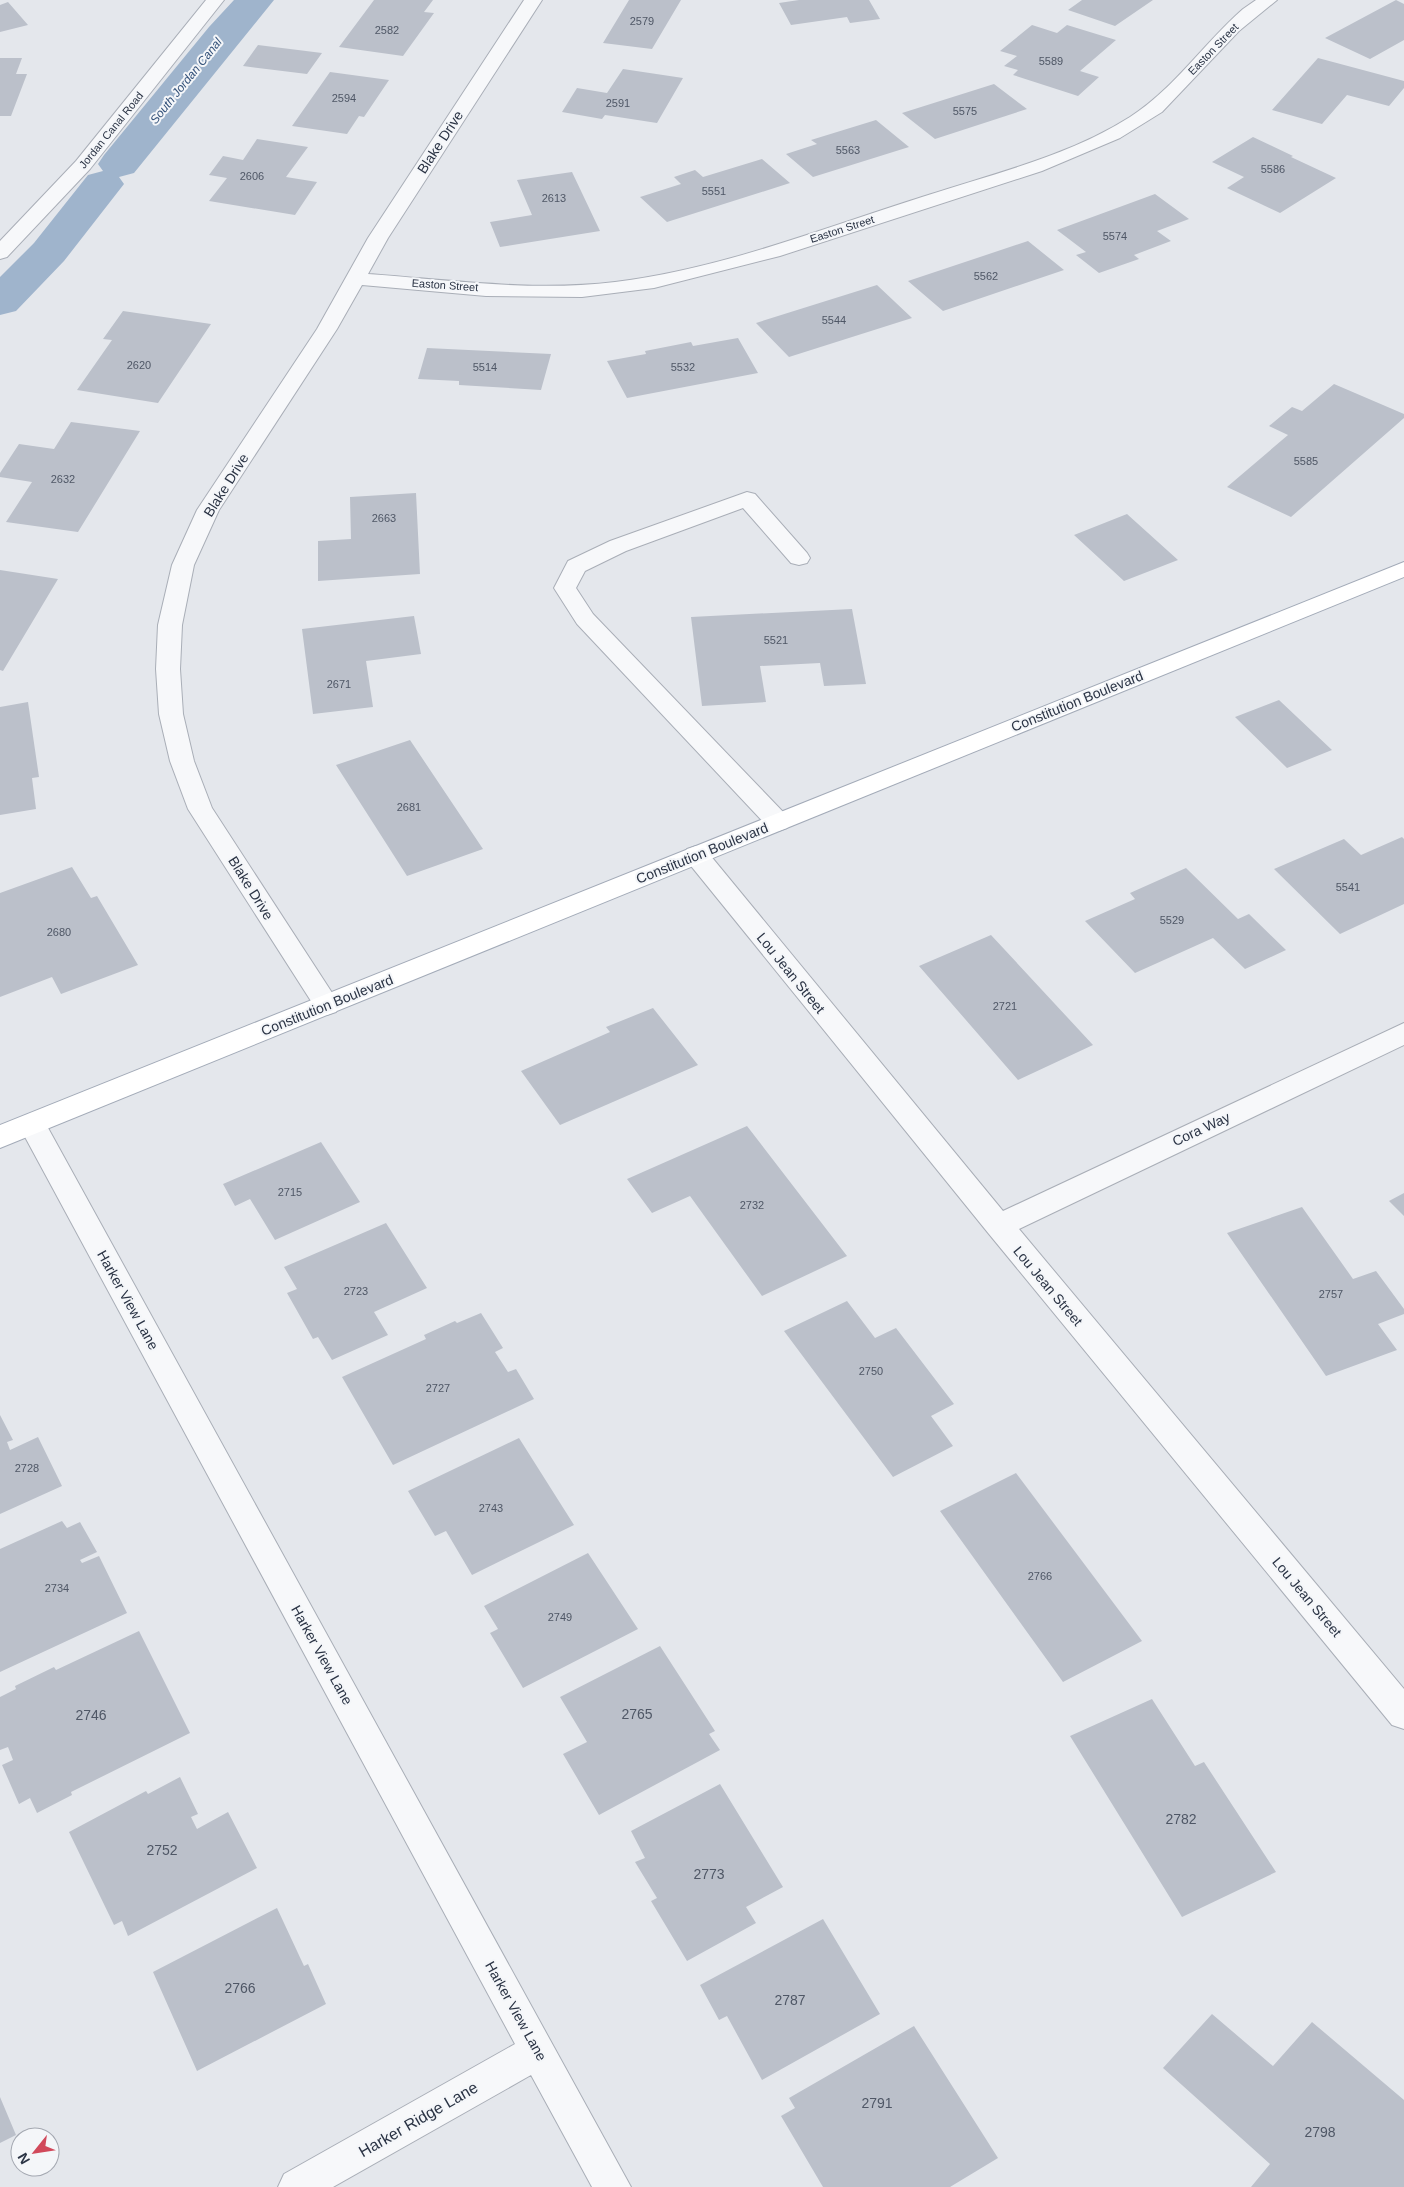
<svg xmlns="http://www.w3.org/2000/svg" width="1404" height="2187" font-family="Helvetica,sans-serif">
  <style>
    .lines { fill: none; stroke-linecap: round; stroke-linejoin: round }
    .canal { fill: #9fb4cc; fill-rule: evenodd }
    .building { fill: #bbc0ca }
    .minor-casing { stroke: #a9aeb7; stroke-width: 2 }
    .major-casing { stroke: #a3abb8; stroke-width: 2 }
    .minor { fill: #f7f8fa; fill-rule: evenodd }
    .major { fill: #fff; fill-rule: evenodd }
    .labels { text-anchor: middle; stroke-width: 4; stroke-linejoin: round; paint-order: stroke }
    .number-label { font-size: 11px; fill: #4f5766 }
    .far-street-label { font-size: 11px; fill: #2b3445; stroke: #f4f6f9 }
    .far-water-label { font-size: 12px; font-style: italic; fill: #34527a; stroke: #f4f6f9 }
    .street-label { font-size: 14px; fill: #2b3445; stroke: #f4f6f9 }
    .near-number-label { font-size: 14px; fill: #4f5766 }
    .near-street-label { font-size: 16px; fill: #2b3445; stroke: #f4f6f9 }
  </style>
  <rect width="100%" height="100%" fill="#e4e7ec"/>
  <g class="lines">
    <path class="canal" d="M234,0h40l-140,173 -15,4 5,7 -60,77 -48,50 -16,4v-38l34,-34 54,-68 15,-4 -5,-7 6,-9 105,-128z"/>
  </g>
  <path class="building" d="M374,0h59l-9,12 10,1 -31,43 -64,-9z
    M629,0h52l-29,49 -49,-6z
    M799,0h70l11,19 -30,4 -3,-6 -56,8 -12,-22z
    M1082,0h71l-38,26 -47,-16z
    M1396,0l8,4v36l-34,19 -45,-21z
    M8,2l20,23 -28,7v-27z
    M1032,25l25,8 10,-8 49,15 -36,31 19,6 -21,19 -65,-21 5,-5 -14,-4 13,-10 -17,-5z
    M258,45l64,8 -15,21 -64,-8z
    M0,58h22l-6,16h11l-16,42h-11z
    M1318,58l86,23v7l-15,18 -42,-11 -25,29 -50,-14z
    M623,69l60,9 -26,45 -52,-8 -3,4 -40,-7 15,-24 30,5z
    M330,72l59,8 -25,37 -5,-1 -12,18 -55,-8z
    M994,84l33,25 -92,30 -33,-26z
    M876,120l33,27 -96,30 -27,-23 31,-10 -6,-4z
    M1253,137l40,19 -2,1 45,21 -56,35 -53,-25 17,-11 -32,-15z
    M257,139l51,8 -22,30 31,5 -22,33 -86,-14 18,-23 -18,-3 14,-19 20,4z
    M762,159l28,24 -123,39 -27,-25 41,-13 -7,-7 21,-7 8,7z
    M572,172l28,59 -100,16 -10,-25 42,-7 -15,-35z
    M1155,194l34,25 -32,12 14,10 -37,14 5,4 -40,14 -23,-18 10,-3 -29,-22z
    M1028,241l36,29 -121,41 -35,-30z
    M877,285l35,33 -123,39 -33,-34z
    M123,311l88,13 -53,79 -81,-13 35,-50 -9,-1z
    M738,338l20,35 -131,25 -20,-37 39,-7 -1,-3 46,-9 2,4z
    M427,348l124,6 -10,36 -82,-5v-4l-41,-2z
    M1334,384l70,30v4l-113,99 -64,-30 61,-52 -19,-9 23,-19 10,4z
    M71,422l69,9 -62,101 -72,-10 26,-40 -32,-5v-4l19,-29 35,5z
    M416,493l4,81 -102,7v-40l33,-2 -1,-42z
    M1127,514l51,46 -54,21 -50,-46z
    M0,570l58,9 -55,92 -3,-1z
    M852,609l14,75 -42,2 -4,-23 -60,3 6,36 -64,4 -11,-89z
    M414,616l7,38 -55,7 7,46 -60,7 -11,-85z
    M1279,700l53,50 -45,18 -52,-51z
    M28,702l11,75 -7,1 4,31 -36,6v-108z
    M410,740l73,109 -76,27 -71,-111z
    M1402,837l2,2v65l-64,30 -66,-65 70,-30 17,16z
    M72,867l19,31 6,-2 41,69 -77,29 -9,-17 -52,20v-104z
    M1186,868l52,51 11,-5 37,36 -41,19 -32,-31 -78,35 -50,-52 50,-22 -5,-6z
    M991,935l102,110 -75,35 -99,-114z
    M653,1008l45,57 -138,60 -39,-54 89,-39 -4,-5z
    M747,1126l100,130 -85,40 -72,-100 -38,17 -25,-34z
    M321,1142l39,60 -85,38 -25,-41 -15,7 -12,-22z
    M1404,1193v23l-15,-15z
    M1302,1207l51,72 23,-8 28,38v5l-26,10 19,26 -71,26 -99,-143z
    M386,1223l41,65 -53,24 14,23 -56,25 -14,-23 -5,2 -26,-46 10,-4 -13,-22z
    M847,1301l28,37 21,-10 58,76 -23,12 22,30 -60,31 -109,-146z
    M481,1313l22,35 -8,4 13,20 8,-3 18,30 -141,66 -51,-88 84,-38 -2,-4 31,-14 2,2z
    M0,1415l13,25 -6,2 3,8 28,-13 24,49 -62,28z
    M519,1438l55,87 -102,50 -26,-44 -11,5 -27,-45z
    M1016,1473l126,168 -79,41 -123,-171z
    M62,1521l5,7 13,-6 17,30 -17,8 2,3 17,-7 28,57 -127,59v-123z
    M588,1553l50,76 -115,59 -33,-55 8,-4 -14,-23z
    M139,1631l51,102 -119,59 1,3 -35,18 -7,-15 -11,6 -17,-39 11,-5 -5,-13 -8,3v-53l16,-8 -1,-3 39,-19 2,3z
    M660,1646l55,85 -6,3 11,16 -121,65 -36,-61 24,-12 -27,-45z
    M1152,1699l43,67 9,-4 72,110 -94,45 -112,-181z
    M180,1777l18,37 -7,3 6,12 31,-17 29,56 -129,68 -6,-15 -8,4 -45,-93 77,-41 2,3z
    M720,1784l63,103 -37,20 10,16 -69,38 -36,-60 6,-3 -22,-36 10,-4 -14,-27z
    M277,1908l27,58 4,-2 18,40 -129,67 -44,-99z
    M823,1919l57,95 -118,66 -35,-64 -8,4 -19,-35z
    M1212,2014l61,52 39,-44 92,78v87h-153l19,-23 -107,-96z
    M914,2026l84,132 -48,29h-127l-42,-71 14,-8 -6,-10z
    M0,2097l16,38 -16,8z"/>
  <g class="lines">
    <g class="minor-casing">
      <path id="minor" d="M206,0h18l-134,169 -83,88 -7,2v-18l76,-80z
        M524,0h18l-154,238 -20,36c82,6 165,18 247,8 106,-13 206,-53 307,-85 70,-23 145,-40 208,-80 44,-28 74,-74 113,-108l13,-9h21l-38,31 -77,81 -42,26 -78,33 -262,85 -126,32 -72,9 -96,-1 -124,-11 -25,44 -118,181 -25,55 -12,60 -2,44 3,45 11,47 18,47 128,197 -4,7 -9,3 -9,-3 -130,-203 -18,-48 -11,-47 -3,-45 2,-44 14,-60 25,-55 120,-181 51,-91z
        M747,492l8,2 52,59 3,5 -3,5 -8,2 -8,-2 -48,-55 -117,43 -41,20 -9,17 17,26 194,202 4,6 -4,6 -9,3 -9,-3 -192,-204 -23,-36 14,-27 42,-20z
        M696,846l9,3 298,362 401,-188v22l-385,184 385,460v40l-12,-4 -403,-491 -302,-373 -4,-6 4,-6z
        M32,1113l10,4 589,1070h-39l-61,-112 -198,112h-55l6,-13 231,-130 -497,-920 4,-7z"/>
    </g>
    <g class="major-casing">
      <path id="major" d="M1404,562v15l-1404,571v-23z"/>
    </g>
    <use href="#minor" class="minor"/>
    <use href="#major" class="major"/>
  </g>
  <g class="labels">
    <g class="number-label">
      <text x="642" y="25">2579</text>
      <text x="387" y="34">2582</text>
      <text x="1051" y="65">5589</text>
      <text x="344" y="102">2594</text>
      <text x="618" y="107">2591</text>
      <text x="965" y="115">5575</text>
      <text x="848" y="154">5563</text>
      <text x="1273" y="173">5586</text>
      <text x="252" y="180">2606</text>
      <text x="714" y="195">5551</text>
      <text x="554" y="202">2613</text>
      <text x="1115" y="240">5574</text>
      <text x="986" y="280">5562</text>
      <text x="834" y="324">5544</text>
      <text x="139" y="369">2620</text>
      <text x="485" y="371">5514</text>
      <text x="683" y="371">5532</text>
      <text x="1306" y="465">5585</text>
      <text x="63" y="483">2632</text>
      <text x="384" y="522">2663</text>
      <text x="776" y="644">5521</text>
      <text x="339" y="688">2671</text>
      <text x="409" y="811">2681</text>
      <text x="1348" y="891">5541</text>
      <text x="1172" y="924">5529</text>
      <text x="59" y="936">2680</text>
      <text x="1005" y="1010">2721</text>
      <text x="290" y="1196">2715</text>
      <text x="752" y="1209">2732</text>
      <text x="356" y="1295">2723</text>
      <text x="1331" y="1298">2757</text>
      <text x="871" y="1375">2750</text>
      <text x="438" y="1392">2727</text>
      <text x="27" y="1472">2728</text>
      <text x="491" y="1512">2743</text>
      <text x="1040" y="1580">2766</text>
      <text x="57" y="1592">2734</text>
      <text x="560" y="1621">2749</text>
    </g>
    <g class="far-street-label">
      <text transform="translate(1213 49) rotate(-46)" y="4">Easton Street</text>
      <text transform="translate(111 130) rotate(-51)" y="4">Jordan Canal Road</text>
      <text transform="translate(842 229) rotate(-18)" y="4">Easton Street</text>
      <text transform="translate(445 285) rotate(4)" y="4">Easton Street</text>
    </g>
    <g class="far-water-label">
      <text transform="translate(186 81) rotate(-51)" y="4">South Jordan Canal</text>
    </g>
    <g class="street-label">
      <text transform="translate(440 142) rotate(-57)" y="5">Blake Drive</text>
      <text transform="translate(226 485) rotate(-58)" y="5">Blake Drive</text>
      <text transform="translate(1077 701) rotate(-22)" y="5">Constitution Boulevard</text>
      <text transform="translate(702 853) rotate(-22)" y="5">Constitution Boulevard</text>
      <text transform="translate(251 888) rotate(58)" y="5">Blake Drive</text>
      <text transform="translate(791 973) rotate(51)" y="5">Lou Jean Street</text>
      <text transform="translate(327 1005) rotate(-22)" y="5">Constitution Boulevard</text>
      <text transform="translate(1201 1129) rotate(-25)" y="5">Cora Way</text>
      <text transform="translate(1048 1286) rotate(50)" y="5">Lou Jean Street</text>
      <text transform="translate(128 1300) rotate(61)" y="5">Harker View Lane</text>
      <text transform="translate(1307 1597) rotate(50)" y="5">Lou Jean Street</text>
      <text transform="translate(322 1655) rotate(61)" y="5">Harker View Lane</text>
      <text transform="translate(516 2011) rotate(61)" y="5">Harker View Lane</text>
    </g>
    <g class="near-number-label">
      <text x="637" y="1719">2765</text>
      <text x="91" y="1720">2746</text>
      <text x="1181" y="1824">2782</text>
      <text x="162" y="1855">2752</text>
      <text x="709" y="1879">2773</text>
      <text x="240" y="1993">2766</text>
      <text x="790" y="2005">2787</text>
      <text x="877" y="2108">2791</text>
      <text x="1320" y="2137">2798</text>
    </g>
    <g class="near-street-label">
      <text transform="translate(418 2119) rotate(-30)" y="6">Harker Ridge Lane</text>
    </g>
  </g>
  <g transform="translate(35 2152) rotate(240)"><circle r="24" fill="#f4f6f9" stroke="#a4a8b1"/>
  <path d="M0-4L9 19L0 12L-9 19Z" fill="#d1495b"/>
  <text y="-8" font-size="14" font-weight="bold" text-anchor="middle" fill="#2b3445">N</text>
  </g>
</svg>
